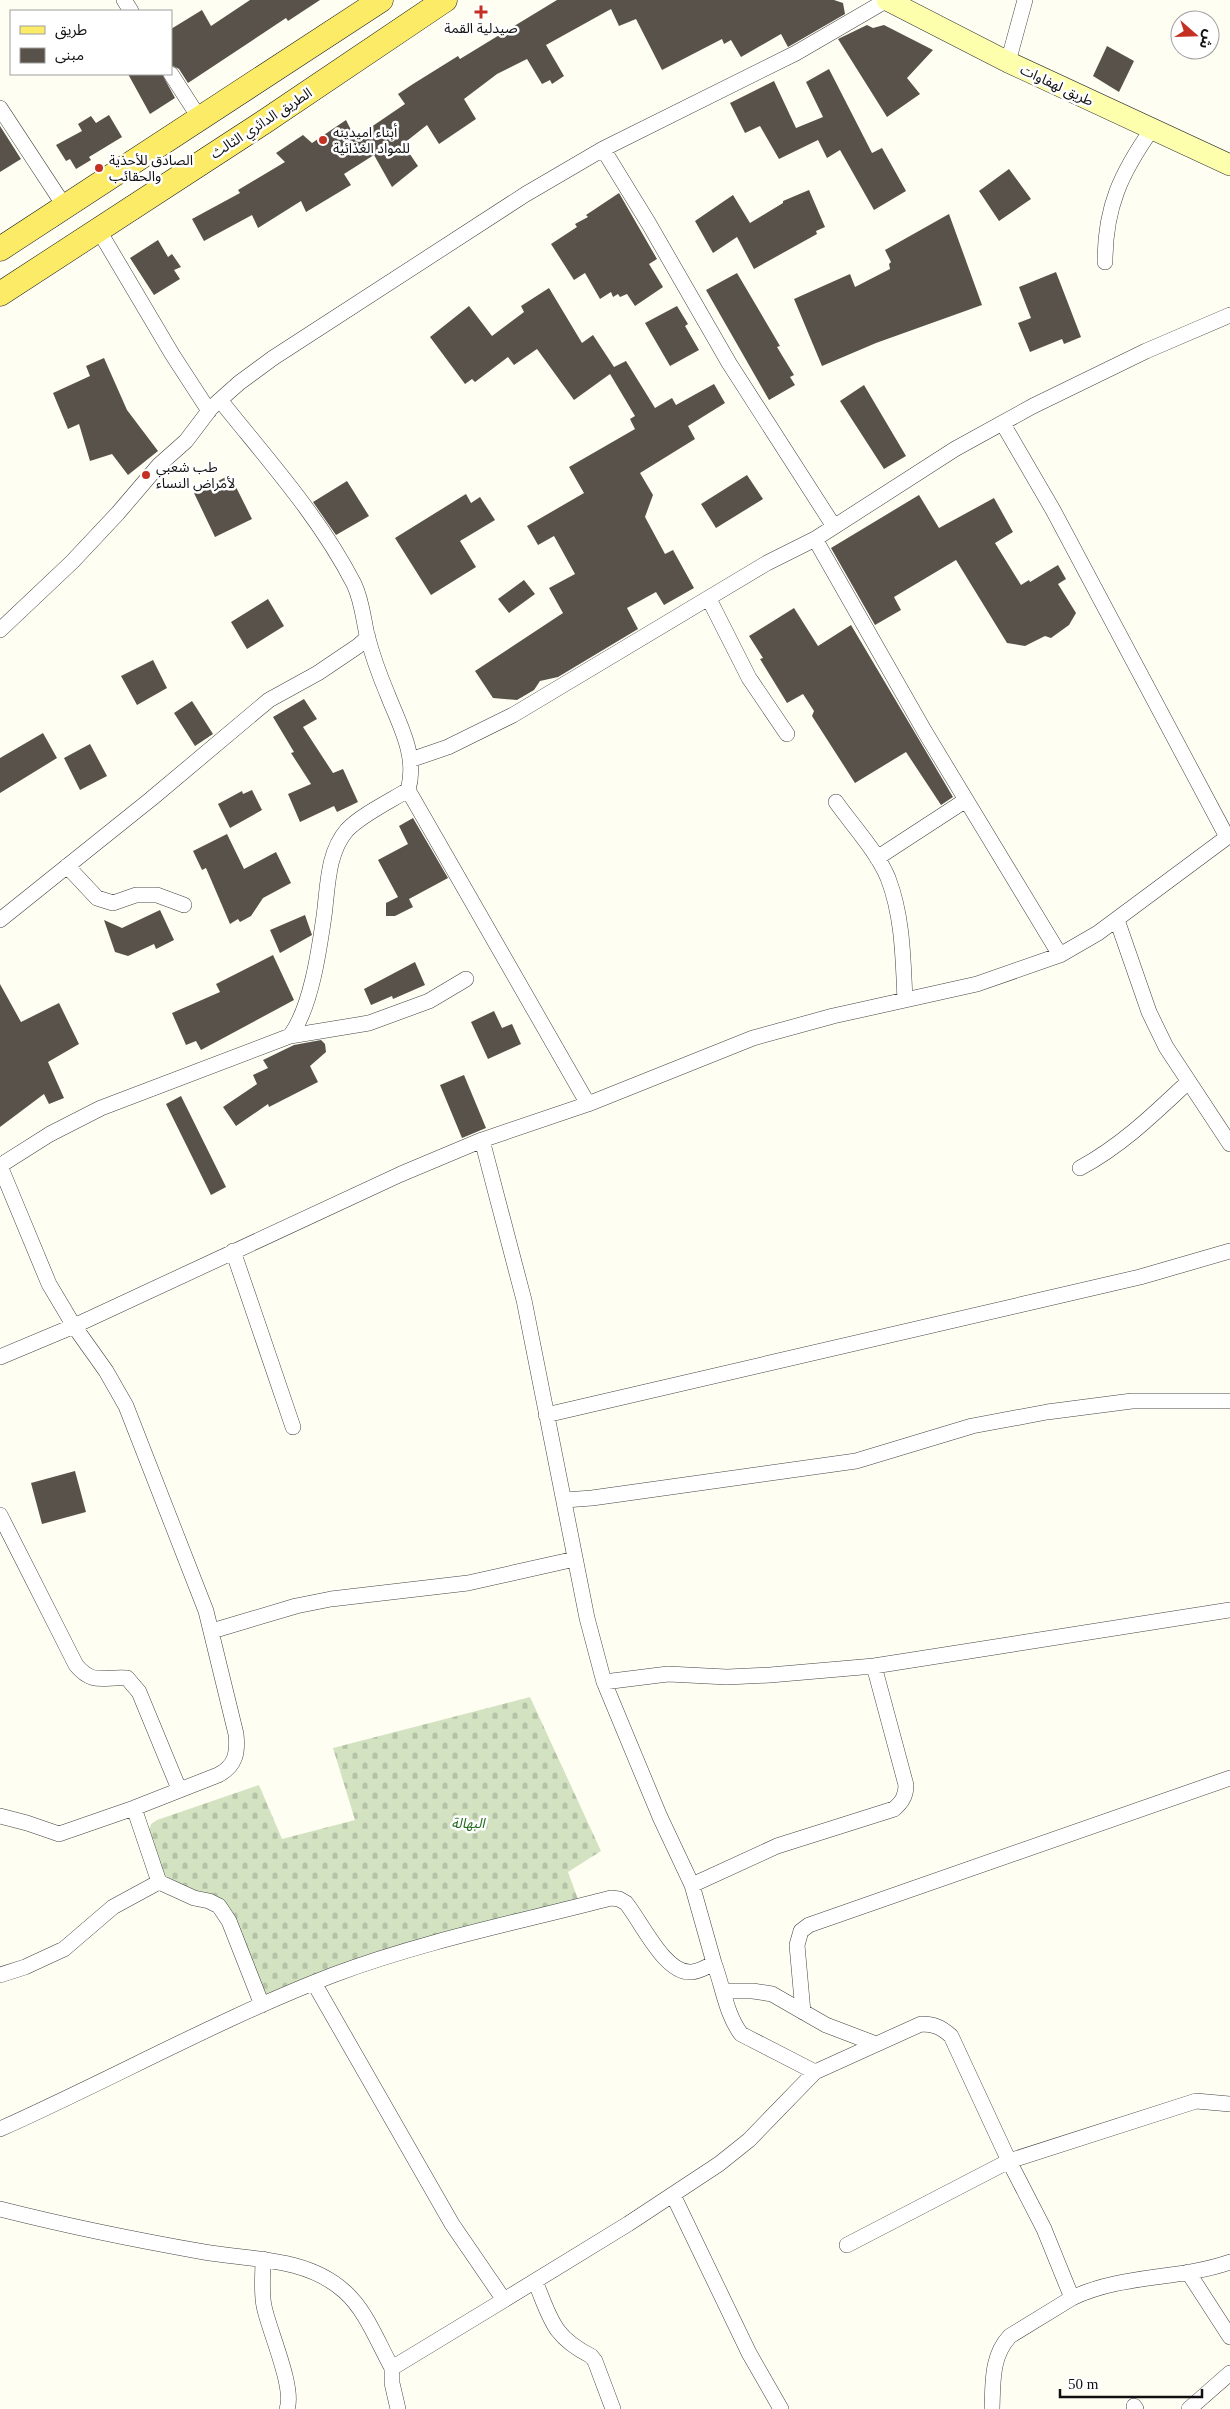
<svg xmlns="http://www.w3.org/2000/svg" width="1230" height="2409" font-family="'Times New Roman','Noto Sans Arabic',serif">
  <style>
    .cemetery { fill: url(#cemetery-stones) }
    .building { fill: #59524b }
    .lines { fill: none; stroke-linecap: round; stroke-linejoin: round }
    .street-casing { stroke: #434343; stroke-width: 16 }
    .secondary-casing { stroke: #323232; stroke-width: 22 }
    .primary-casing { stroke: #212121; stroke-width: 25 }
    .street { stroke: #fff; stroke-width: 15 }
    .secondary { stroke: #fdffad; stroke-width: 21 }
    .primary { stroke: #fbeb66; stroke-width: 24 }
    .poi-dot { fill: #c43123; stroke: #fff; stroke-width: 2 }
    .labels { text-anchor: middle; stroke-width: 5; stroke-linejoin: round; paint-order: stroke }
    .poi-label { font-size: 14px; fill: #101010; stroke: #fff; text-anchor: start }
    .street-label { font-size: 14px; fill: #101010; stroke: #fff }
    .park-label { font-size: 14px; font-style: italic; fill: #236a1d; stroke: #fff }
  </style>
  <defs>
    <pattern id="cemetery-stones" width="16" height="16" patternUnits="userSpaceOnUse" patternTransform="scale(1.25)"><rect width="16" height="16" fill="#d3e3c2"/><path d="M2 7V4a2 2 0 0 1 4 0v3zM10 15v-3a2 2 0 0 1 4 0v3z" fill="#b4c2a6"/></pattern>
  </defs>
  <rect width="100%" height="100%" fill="#fffef2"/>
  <path class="cemetery" d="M530,1697l71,154 -33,21 11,30 -310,94 -8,-5 -32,-73 -62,-38 -10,-19 -8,-31 2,-6 6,-4 102,-35 23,54 73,-19 -22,-72z"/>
  <path class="building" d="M250,0h70l-32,21 -2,-3 -98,65 -9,-14 -8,-4v-36l31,-19 9,16z
    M557,0h277l9,3 2,11 -57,33 -7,-13 -40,23 -10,-17 -7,4 -2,-5 -60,31 -26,-51 -17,7 -8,-17 -65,36 18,31 -12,8 -2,-4 -8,4 -15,-25 -30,15 -33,25 12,20 -37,25 -12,-19 -24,19 15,22 -26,21 -18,-32 -30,19 7,11 -45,27 -5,-11 -43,27 -6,-13 -48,26 -12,-22 48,-26 -2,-3 47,-28 -9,-9 27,-18 9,8 34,-23 9,18 50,-34 -7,-10 15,-10 45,-28 2,3z
    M867,25l6,3 11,-3 49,25 -26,28 13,16 -33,23 -49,-78z
    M1107,46l27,15 -15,31 -26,-16z
    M829,69l43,84 10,-5 24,43 -32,19 -34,-60 -13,8 -9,-18 -39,19 -19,-33 -15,7 -15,-30 44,-22 22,47 27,-11 -17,-35z
    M128,74h34l13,24 -25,16z
    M109,115l13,22 -33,20 2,3 -15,9 -6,-10 -4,2 -10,-16 26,-14 -4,-7 13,-8 5,7z
    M0,126l21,33 -21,13z
    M1009,169l22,30 -32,22 -20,-30z
    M809,190l16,37 -9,4 1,3 -63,35 -17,-32 -24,16 -18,-32 38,-26 17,28 33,-20v-2z
    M619,193l38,66 -8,5 14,23 -28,19 -8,-12 -7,3 -2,-3 -5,3 -2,-5 -11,7 -15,-26 -11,7 -23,-36 26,-17 -2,-3 13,-7 -2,-2z
    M949,214l33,91 -106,38 -54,23 -28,-67 56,-25 5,13 35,-18 -1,-5 2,-2 -6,-12z
    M158,240l10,17 4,-3 9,13 -7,3 6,9 -26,16 -24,-37z
    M1056,272l25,65 -17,7 -2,-5 -32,13 -12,-29 13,-5 -12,-31z
    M737,273l43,73 -3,1 17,28 -4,2 5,8 -26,15 -63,-110z
    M549,288l33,55 11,-8 21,32 12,-6 29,47 17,-10 4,7 38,-21 11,19 -37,23 7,13 -55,34 13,22 -8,22 20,37 8,-4 21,38 -30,17 -8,-13 -29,16 11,21 -80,48 -18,4 -6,9 -17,10 -24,-2 -18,-27 88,-58 -14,-25 26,-14 -21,-38 -16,9 -11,-19 57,-33 -15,-26 66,-38 -5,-10 5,-3 -25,-42 -36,26 -37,-51 -23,16 -6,-8 -33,25 -3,-3 -7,5 -35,-47 39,-31 23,30 32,-24 -3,-6z
    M677,306l11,18 -3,2 14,24 -29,16 -25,-43z
    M104,358l23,52 31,41 -30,24 -16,-21 -22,7 -11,-37 -11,5 -15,-36 37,-17 -4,-10z
    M864,385l42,71 -22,13 -44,-68z
    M230,475l22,44 -37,18 -21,-44z
    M747,475l16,24 -47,29 -15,-24z
    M347,481l22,35 -33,19 -23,-33z
    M466,494l5,9 9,-6 15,23 -35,21 16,26 -45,28 -36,-57z
    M919,495l20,33 55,-30 19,34 -18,11 26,42 8,-5 1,2 28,-17 8,14 -8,5 18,29 -7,12 -18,13 -6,-2 -20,10 -18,-3 -51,-83 -62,37 7,13 -26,15 -44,-77z
    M524,580l11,14 -26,19 -11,-14z
    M268,599l16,27 -37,23 -16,-27z
    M794,608l24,38 33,-21 102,172 -12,8 -35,-53 -51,31 -43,-67 2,-5 -11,-17 -16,9 -27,-44 3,-1 -14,-22z
    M153,660l14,28 -30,17 -16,-29z
    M304,699l13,20 -14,8 30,46 10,-4 15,33 -21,10 -3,-6 -34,16 -12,-28 23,-10 -20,-31 3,-1 -21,-35z
    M192,701l21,33 -18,12 -21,-33z
    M43,733l14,25 -57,35v-35z
    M90,744l17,32 -27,14 -16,-32z
    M252,790l10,20 -32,18 -12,-24 24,-13 1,3z
    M413,818l35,60 -39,21 4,8 -18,9h-9v-13l12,-6 -20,-37 30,-16 -9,-18z
    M227,834l17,35 32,-17 15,31 -28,15 -12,18 -11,6 -2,-3 -8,5 -24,-56 -4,2 -9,-19z
    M160,910l14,30 -18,9 -2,-5 -26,12 -13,-4 -11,-32 18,8z
    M305,915l7,20 -32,18 -10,-23z
    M273,955l21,45 -93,50 -5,-9 -10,4 -14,-32 48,-21 -4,-8z
    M415,962l10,23 -32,14 -1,-3 -21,9 -7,-16z
    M0,984l21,38 38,-19 20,41 -31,18 16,36 -15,6 -5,-10 -44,33z
    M494,1011l8,17 10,-4 9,20 -33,15 -17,-37z
    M321,1040l4,4 1,8 -16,14 8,16 -49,25 -1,-3 -32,22 -13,-19 34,-23 -4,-9 15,-7 -5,-8 31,-15z
    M464,1075l22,53 -24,10 -22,-53z
    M181,1096l45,91 -15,8 -45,-91z
    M75,1471l11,41 -44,12 -11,-41z"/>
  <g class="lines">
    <g class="street-casing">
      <path id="street" d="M124,0l7,11
        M1008,62l17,-62
        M171,74l29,45
        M0,108l65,99
        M603,149l46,75 80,139 104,162
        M98,229l74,125 37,57
        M1105,262c0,-55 16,-89 47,-133
        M220,400c47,59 99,116 134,184 8,17 9,33 13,51 5,19 12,39 20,58 12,31 31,63 21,97
        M1003,424l50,86 174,327
        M815,539l110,193 135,223
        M709,599l40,79 38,56
        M0,630l72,-68 46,-49 41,-48 27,-24 25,-33 28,-25 34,-25 253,-164 77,-45 193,-96 91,-53
        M410,760l38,-13 65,-32 254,-152 48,-24 140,-90 78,-43 113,-55 84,-36
        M836,802c17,24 40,48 52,76 15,39 15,81 17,122
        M877,858l89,-58
        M67,866l30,32 16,5 23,-8h21l27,10
        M0,920l151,-121 118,-99 49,-27 40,-27 10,-9
        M1117,920l32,92 17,35 64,97
        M290,1036l79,-13 60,-22 37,-22
        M1,1165l49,-31 51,-26 189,-72c21,-28 29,-85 34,-120 4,-29 3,-63 23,-86 14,-15 43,-29 61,-40l180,314
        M0,1166l49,118 25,42 32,45 20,35 80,205 30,123c2,18 0,32 -18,41l-84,33 -75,26 -32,-11 -27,-7
        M1080,1168c41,-22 74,-54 108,-86
        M233,1251l60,176
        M0,1357l74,-31 327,-152 81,-34 106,-36 165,-66 80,-22 144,-32 83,-29 38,-22 132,-98
        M546,1415l594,-138 90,-26
        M565,1500l27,-2 264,-37 116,-35 75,-14 85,-11h98
        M0,1515l76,150c17,21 29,11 51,13l12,14 40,97
        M212,1631l84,-25 35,-7 137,-16 107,-24
        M604,1682l64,-8 59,3 43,-2 104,-9 356,-56
        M159,1882l35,16 15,3 10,5 10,15 33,84
        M692,1885l85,-39 117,-37c8,-7 12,-13 12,-24l-32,-119
        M714,1963c9,24 12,51 27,71l74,38
        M0,1975l25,-8 39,-18 49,-42 46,-25 -25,-74
        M724,1991h29l19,3 54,31 50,19
        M803,2012l-6,-67 4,-14 8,-6 421,-147
        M0,2129c112,-50 219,-110 333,-154 90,-34 186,-53 278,-77l8,1 7,4c15,18 39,72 66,69 8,-1 15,-5 22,-9l-22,-78 -32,-68 -56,-135 -17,-64 -63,-318 -42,-160
        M673,2195l76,158 32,56
        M0,2209c67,17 136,31 204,43 47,8 102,5 140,39 22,19 34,52 48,77l112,-68 -52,-76 -138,-241
        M847,2245l162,-84 187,-60 34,3
        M263,2259c0,15 -2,32 1,47 5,25 31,82 23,103
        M1188,2272l42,65
        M535,2281c16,38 17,55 56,75l4,5 18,48
        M1072,2298c50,-24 106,-18 158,-36
        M504,2300l124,-76 91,-60 30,-24 66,-68 106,-48c13,0 20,3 30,12l58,125 35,68 28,69 -62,38c-19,20 -17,47 -18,73
        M392,2368v15l6,26
        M1134,2406l2,3
        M1189,2409l41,-36"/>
    </g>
    <g class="secondary-casing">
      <path id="secondary" d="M887,0l121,62 222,103"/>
    </g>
    <g class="primary-casing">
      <path id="primary" d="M0,249l381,-249
        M0,294l264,-172 181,-122"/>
    </g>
    <use href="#street" class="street"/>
    <use href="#secondary" class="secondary"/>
    <use href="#primary" class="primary"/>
  </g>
  <g class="poi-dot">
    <path d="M478.5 4.5h5v5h5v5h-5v5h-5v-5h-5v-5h5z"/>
    <circle cx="323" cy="140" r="5"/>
    <circle cx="99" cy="168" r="5"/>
    <circle cx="146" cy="475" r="5"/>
  </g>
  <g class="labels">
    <g class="poi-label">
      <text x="481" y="33" text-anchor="middle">صيدلية القمة</text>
      <text x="333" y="137">أبناء اميدينه<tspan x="333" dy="16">للمواد الغذائية</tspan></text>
      <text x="109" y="165">الصادق للأحذية<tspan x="109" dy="16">والحقائب</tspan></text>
      <text x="156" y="472">طب شعبي<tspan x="156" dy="16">لأمراض النساء</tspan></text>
    </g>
    <g class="street-label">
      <text transform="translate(1057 85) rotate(25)" y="5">طريق لهفاوات</text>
      <text transform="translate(261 123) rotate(-33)" y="5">الطريق الدائري الثالث</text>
    </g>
    <g class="park-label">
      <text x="468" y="1828">البهالة</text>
    </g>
  </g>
  <rect x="10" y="10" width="162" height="65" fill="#ffffff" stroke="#9f9f9f"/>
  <rect x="20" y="26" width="25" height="8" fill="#fbeb66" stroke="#9f9f9f"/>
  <text x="55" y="35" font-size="15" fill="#101010">طريق</text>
  <rect x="20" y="48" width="25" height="15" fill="#59524b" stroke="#9f9f9f"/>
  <text x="55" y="60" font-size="15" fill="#101010">مبنى</text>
  <g transform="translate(1195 35) rotate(110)"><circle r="24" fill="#ffffff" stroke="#9f9f9f"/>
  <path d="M0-4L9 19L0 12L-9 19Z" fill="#c43123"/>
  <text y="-8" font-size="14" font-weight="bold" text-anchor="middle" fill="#101010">ش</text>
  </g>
  <path d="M1060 2389v8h142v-8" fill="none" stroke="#101010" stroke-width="2.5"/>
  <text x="1068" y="2389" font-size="15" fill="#101010" stroke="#ffffff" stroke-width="4" paint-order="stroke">50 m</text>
</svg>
